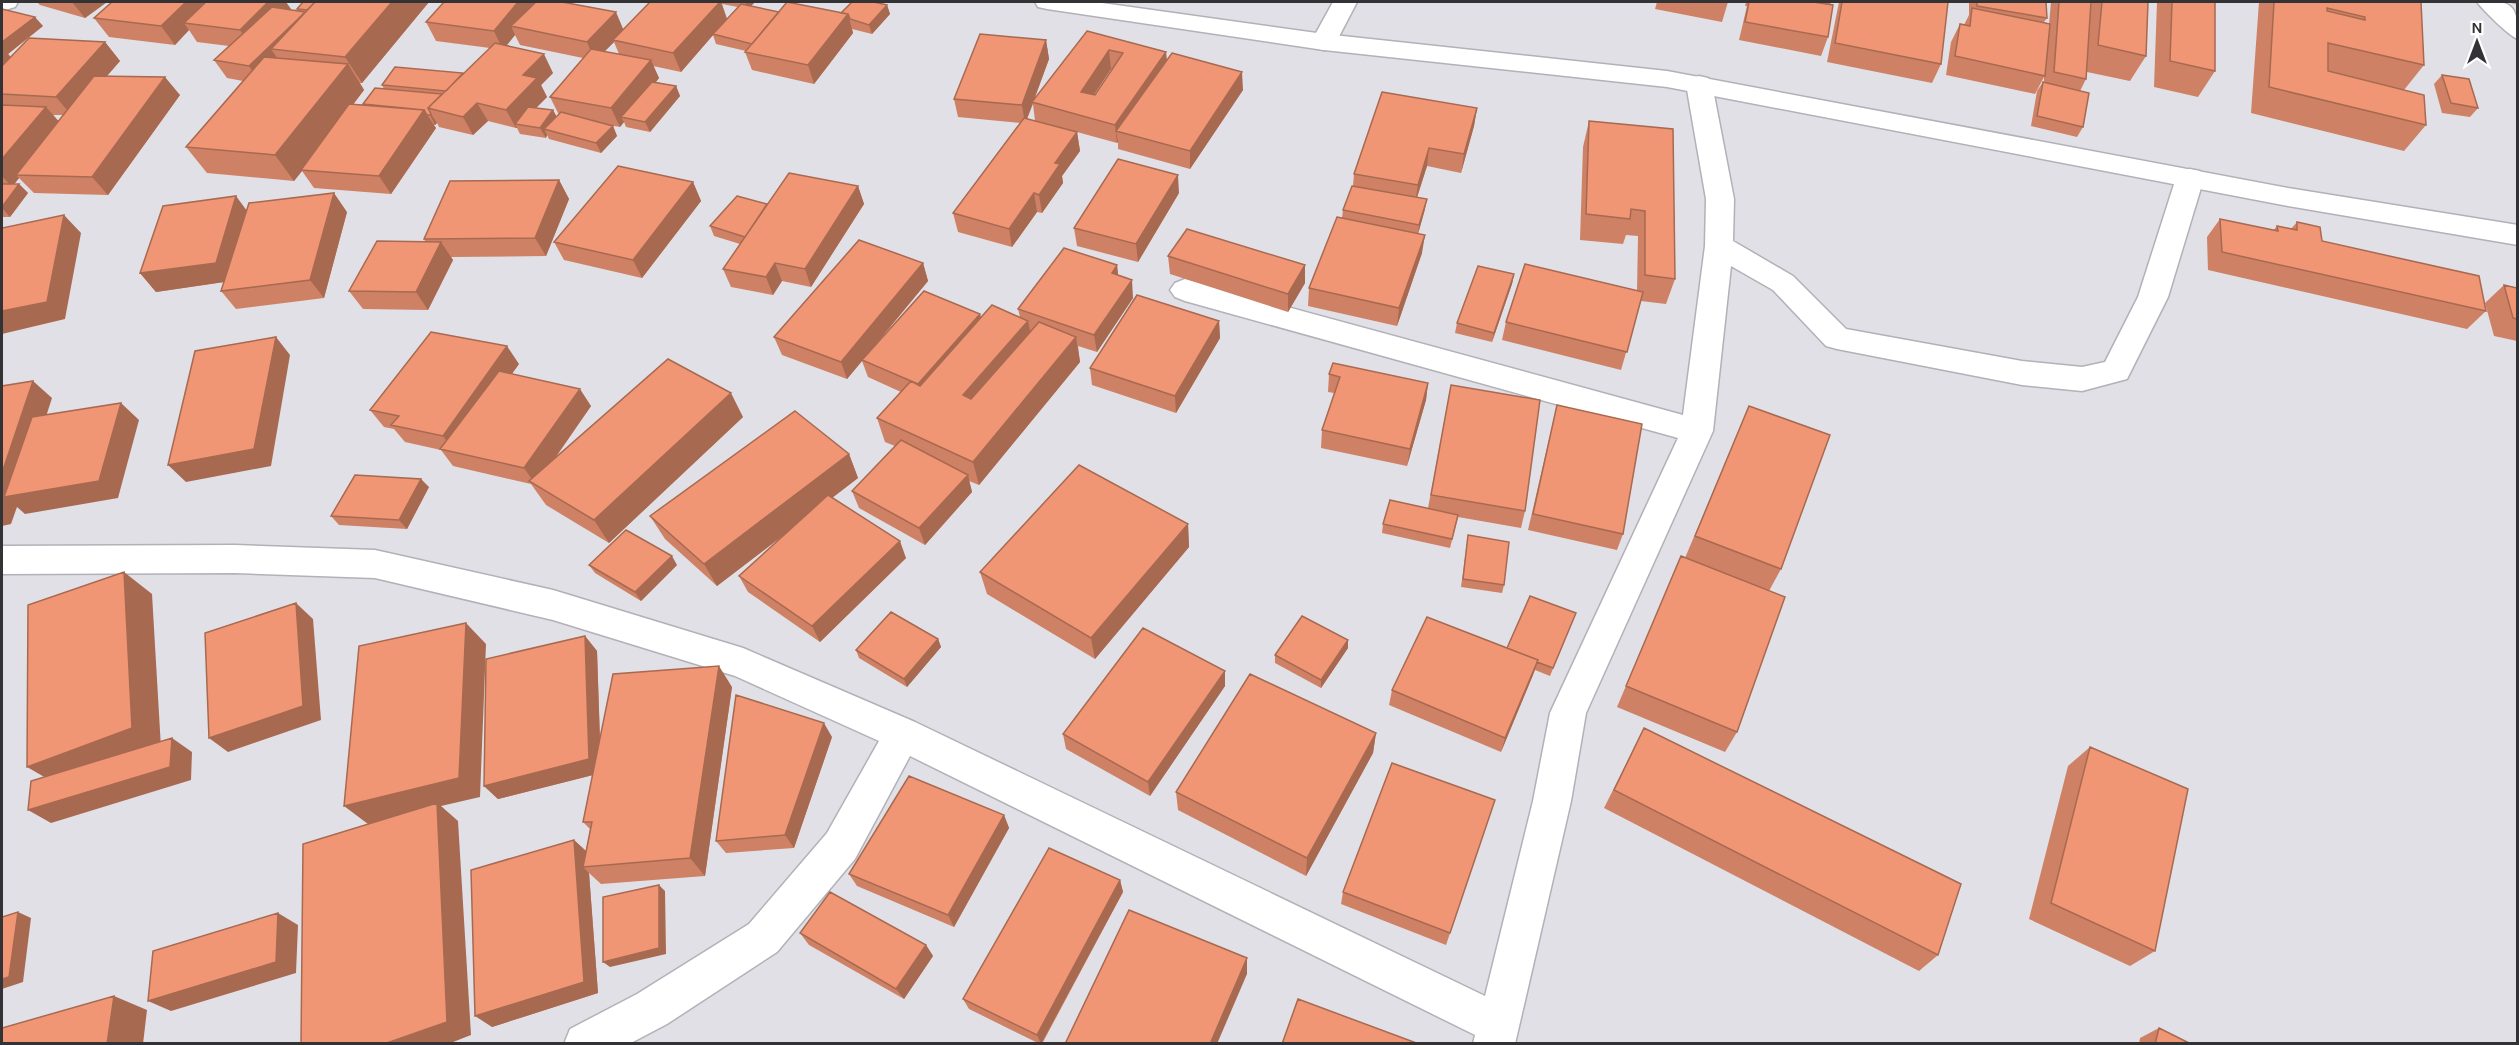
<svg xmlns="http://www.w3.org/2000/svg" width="2519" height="1045" font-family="Karla,sans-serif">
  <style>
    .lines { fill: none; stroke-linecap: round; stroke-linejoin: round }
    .minor-casing { stroke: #b1b1b7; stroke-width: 3 }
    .secondary-casing { stroke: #b1b1b7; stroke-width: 3 }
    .minor { fill: #fff; fill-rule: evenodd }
    .secondary { fill: #fff; fill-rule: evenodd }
    .wall { fill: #ce8164; fill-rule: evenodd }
    .shaded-wall { fill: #a86951 }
    .building { fill: #f09674; stroke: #a86951; stroke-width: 1.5; fill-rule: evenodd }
  </style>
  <rect width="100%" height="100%" fill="#e1e0e6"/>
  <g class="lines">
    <g class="minor-casing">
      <path id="minor" d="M2,2h16l-3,5 -13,4z
        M1333,2h24l-24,46 -9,2 -9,-2 -4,-6z
        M2477,2c35,-2 41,2 41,37 -8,-2 -36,-30 -41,-37z
        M1699,76l9,2 4,6 22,115 -1,42 60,35 53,53 176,32 60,6 23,-5 33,-65 38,-119 4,-7 10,-2 10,2 4,7 -36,119 -41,82 -45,12 -60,-6 -185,-36 -11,-3 -53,-56 -42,-24 -18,165 -127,282 -15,88 -56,243h-42l2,-9 -565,-279 -55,103 -78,93 -110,72 -38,20h-65l6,-15 67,-35 112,-70 78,-91 52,-92 -144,-65 -182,-56 -178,-42 -140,-5 -233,1v-28l233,-1 140,5 178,40 190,58 172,74 570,274 48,-195 17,-88 128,-275 -493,-137 -10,-4 -5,-7 5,-7 10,-4 498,136 22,-169 1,-47 -20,-115 4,-6z"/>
    </g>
    <g class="secondary-casing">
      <path id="secondary" d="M1035,2h60l229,32 343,37 621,117 230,37v20l-230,-39 -621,-119 -343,-37 -277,-41 -9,-2z"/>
    </g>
    <use href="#minor" class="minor"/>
    <use href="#secondary" class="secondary"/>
  </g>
  <path class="wall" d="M37,2h70l-22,16 -45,-13z
    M112,2h174l4,8 8,1 -1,-2 132,-7 -67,81h-2l4,7 -11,15 11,1 -1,-2 21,-15 -2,-4 82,-12 26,-25 -54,-7 -10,-19 197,8 27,-28h105l-4,4 28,6 62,1 46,-8 3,9 -18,20 -20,-5 1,4 -39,51 -62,-14 -7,-18 1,-1 -30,-7 -3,-9 -32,37 -28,-6 6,12 -3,4 20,4 4,10 -30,36 -24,-5 -2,-5 -4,5 -16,-3 9,2 4,10 -16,17 -52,-14 -2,-4 -1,3 -26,-4 -3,-6h-1l-28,-7 -15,14 -34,-8 -2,-4 -2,2h-2l3,3 -45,66 -77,-6 -12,-17 -8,10 -87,-8 -21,-26 57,-66 -16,-3 -13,-18 15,-14 -32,-4 -8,-12 -14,15 -66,-8 -15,-19zM722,4l16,3 -11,12zM515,35l5,10 63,13 -33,39 9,18 -2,2 -4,-7 -17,-2 11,-11 -6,-12 12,-12 -47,-27zM614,42l5,12 -15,-2z
    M1657,2h71l-6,20 -67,-13z
    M1746,2h85l-1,3 -2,32 -7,19 -82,-16 8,-34h-2z
    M1839,2h108l-6,62 -9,19 -105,-21z
    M1969,2h77l1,16 -3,4 5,2 2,-22h97l-2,54 -16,25 -43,-9 -1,7 -6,12 3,36 -6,10 -46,-11 6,-35 6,-9h1v-5l-9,17 -89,-19 5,-33 9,-18 4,1 5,-10z
    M2157,2h58v69l-17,26 -44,-10z
    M2259,2h160l5,63 -20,25 22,35 -22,26 -153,-38z
    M2505,2h12v2z
    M2,9l41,17 -35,28 3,3 94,-15 15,19 -13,15 73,19 -72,100 -74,-2 -15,-15 -5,6h5l9,9 -18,24h-8zM53,115h10l-5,6z
    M1087,31l79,21 1,8 76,30 -53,79 -72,-20v-7l-1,1 -40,-11 3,19 -18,25 1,7 -21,30 -5,-1 -25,35 -54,-15 -5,-19 68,-90 -63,-6 -4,-18 92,-59 3,19 -15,41zM1111,69h1l-17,26h-1zM1033,104l2,17 -8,-2z
    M2442,75l36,33 -8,9 -28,-4 -8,-29z
    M1477,108l-3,18 -13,47 -34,-7 -10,32 8,11 -7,25 4,19 -25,73 -89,-20 1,-18 33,-70 1,-8 10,-24 1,-12z
    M1589,121l84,8 2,150 -9,25 -25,-3 -20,69 -119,-30 4,-18 131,-31 1,-55 -12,-1 -3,9 -43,-4 3,-93z
    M559,180l10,19 -23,57 -95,1 2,3 -25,50 -65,-1 -14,-18 76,-50 -1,-2z
    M693,182l8,19 -59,77 -78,-18 -10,-18z
    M858,186l6,18 -53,83 -29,-6 -9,14 -42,-8 -8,-18 17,-25 -26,-8 -4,-10 57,-22z
    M1179,193l-41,69 -61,-16 -3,-18z
    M347,212l-23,86 -88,11 -15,-18 3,-9 -68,10 -16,-19z
    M2220,219l53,12 4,-5 14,3 6,-7 25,19 164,70 -19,18 -259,-59 -1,-33z
    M1168,256l137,27 -17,29 -118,-38z
    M923,263l5,18 -49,59 101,-26 1,4 39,-1 -2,-8 99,-44 1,10 15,23 -36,54 -19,-6 2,16 -101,123 -10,-4 3,11 -47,53 -66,-37 -7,-17 43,-45 -10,-4 -8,-24 24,-26 -33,-15 -6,-16 -15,18 -65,-24 -8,-18z
    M1514,274l-2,10 -20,58 -37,-9 2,-10z
    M2504,285l13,3v53l-23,-5 -9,-33z
    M1219,321l1,17 -44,75 -84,-28 -2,-17z
    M519,364l-8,10 80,32 -37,54 189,-43 -134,126 -63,-38 -15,-21 -78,-18 -12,-16 -36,-8 -11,-13 -10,-2 -14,-17z
    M1329,374l99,9 -2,17 -19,66 -86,-18 1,-18 12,-37 -6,-1z
    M1451,385l74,126 -4,17 -63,-11 -8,31 -68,-15 1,-9 45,-16z
    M1557,405l66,129 -6,16 -89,-20z
    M1749,406l32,163 -12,22 -32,141 -12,20 -108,-45 64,-151 4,2z
    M849,454l9,24 -26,20 74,60 -86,84 -72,-50 -9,-16 45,-41 -67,51 -52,-47 -15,-23z
    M429,487l-22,42 -68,-4 -8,-9z
    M1188,524l1,23 -94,112 -108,-65 -7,-22z
    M1468,535l36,50 -2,8 -41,-6z
    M589,565h88l-36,36 -46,-28z
    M1576,613l-26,63 -15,-6 -34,82 -112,-47 3,-15 115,-42z
    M585,636l12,15 3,87 132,-51 -27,189 -104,8 -12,-11 9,120 -106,34 82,-187 12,11 4,-22 -7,-7 10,-47 -95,24 -14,-13z
    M938,639l3,8 -34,40 -48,-29 -3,-8z
    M1348,640v8l-27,40 -46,-25v-8z
    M1225,671v15l-75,110 -84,-47 -3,-15z
    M1644,728l294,227 -19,16 -315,-163z
    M1376,733l-3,20 -67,123 -128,-66 -2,-18z
    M832,737l-38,111 -68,5 -10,-12z
    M2090,747l65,204 -25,15 -101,-47 39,-153z
    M1495,800l-49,145 -105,-41 2,-12z
    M1004,815l5,13 -55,99 -97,-41 -8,-12z
    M1120,880l3,12 -81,152h-2l-71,-35 -6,-10z
    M800,933l126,12 7,11 -29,43 -95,-54z
    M2159,1028l32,16h-52l1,-6z"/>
  <path class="shaded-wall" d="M72,2h35l-22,16z
    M186,2h32l-34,21 5,7 -14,15 -14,-19z
    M268,2h18l5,7 -38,39 -13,-18z
    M392,2h37l-67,81 -17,-26z
    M518,2h24l-31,24 4,9 -12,15 -9,-19z
    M720,2h1l6,17 -46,53 -8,-19z
    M745,2h10l-7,7z
    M887,5l3,9 -18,20 -3,-9z
    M306,12l-35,37 11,16 -20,20 -13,-19z
    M616,12l8,19 -11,9 1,2 -19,19 -8,-19z
    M848,14l5,19 -39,51 -6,-19z
    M35,17l8,9 -35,28 7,8 -13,12v-32z
    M1046,40l3,19 -24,65 -3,-19z
    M105,42l15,19 -48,55 -16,-19z
    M1109,50l2,19 -28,42 -2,-19z
    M1166,52l1,18 -51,61 2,11 -1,1 -2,-18z
    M544,54l9,19 -12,12 6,12 -28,28 -4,-1 2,4h-1l-10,-18 17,-35z
    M651,60l8,18 -32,40 -6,-1 3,5 -4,5 -9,-19z
    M348,64l16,26 -62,80h-1l1,1 -8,10 -19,-26z
    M1242,72l1,18 -53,79v-18z
    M165,77l15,18 -72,100 -16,-18z
    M676,86l4,10 -30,36 -5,-10z
    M477,103l11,18 -15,14 -10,-18z
    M46,107l16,18 -46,50 3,3 -7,9 -10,-11v-17z
    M1477,108l-3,18 -13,47 3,-19z
    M424,110l12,18 -45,66 -12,-18z
    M553,110l5,10 -14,9 3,6 -1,3 -6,-10z
    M431,114l6,9 -2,2 -5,-10z
    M613,126l4,10 -16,17 -5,-10z
    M1077,132l3,19 -18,25 1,7 -21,30 -3,-18 16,-32z
    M1429,148l-2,18 -12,37 3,-18z
    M1178,175l1,18 -41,69 -2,-18z
    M559,180l10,19 -23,57 -11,-18z
    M693,182l8,19 -59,77 -9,-18z
    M19,184l9,9 -18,24 -8,-9v-1z
    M858,186l6,18 -53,83 -6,-18z
    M334,193l13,19 -23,86 -14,-18z
    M1034,193l3,19 -25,35 -3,-18z
    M236,196l14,19 -19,66 -75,11 -16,-19z
    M1427,199l-2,10 -7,25 1,-9z
    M64,215l17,18 -16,86 -63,15v-23z
    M1425,235l-3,18 -25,73 2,-18z
    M441,242l12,18 -25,50 -12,-18z
    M775,263l7,18 -9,14 -7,-18z
    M923,263l5,18 -65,79h-1v1l-15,18 -6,-17z
    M1117,265l2,18 -7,-10z
    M1305,265v18l-17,29v-18z
    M1514,274l-2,10 -20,58 2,-9z
    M1132,280l1,18 -36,54 -3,-17z
    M980,314l4,18 -60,70 -6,-18z
    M1028,321l5,24 -64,74 -6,-24z
    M1219,321l1,17 -44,75 -1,-17z
    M276,337l14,18 -19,111 -85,16 -18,-17z
    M1076,337l4,25 -101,123 -6,-23z
    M507,346l12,18 -63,89 -13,-17z
    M33,381l19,17 -31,96 100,-91 18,17 -21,78 -93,16 -8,-7 -6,17 -9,2v-53z
    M1428,383l-2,17 -19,66 3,-17z
    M580,389l11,17 -55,79 -12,-17z
    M731,393l12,24 -134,126 -15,-23z
    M849,454l9,24 -141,108 -13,-22z
    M968,475l4,17 -47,53 -6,-17z
    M421,479l8,8 -22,42 -8,-9z
    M1188,524l1,23 -94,112 -4,-21z
    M900,541l6,17 -86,84 -8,-16z
    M672,556l5,9 -36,36 -6,-9z
    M124,572l28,22 9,154 -101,38 -33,-19z
    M296,603l17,16 8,101 -93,32 -19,-14z
    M466,623l20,21 -6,153 -39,9 17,15 13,214 -23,9h-64l-16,-220 -24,-18z
    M585,636l12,15 4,122 -103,26 -14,-13z
    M938,639l3,8 -34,40 -3,-8z
    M1348,640v8l-27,40v-8z
    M1538,660l-5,15 -32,77 4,-14z
    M719,666l13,21 -27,189 -15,-18z
    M1225,671v15l-75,110 -2,-14z
    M824,723l8,14 -38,111 -9,-13z
    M1376,733l-3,20 -67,123 1,-18z
    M172,738l20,14 -1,28 -140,43 -23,-13z
    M1004,815l5,13 -55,99 -6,-12z
    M574,840l13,12 -4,15 6,6 9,120 -106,34 -17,-11z
    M1120,880l3,12 -82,152 -4,-9z
    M659,885l6,6 1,63 -56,13 -7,-5z
    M18,912l13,6 -8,64 -21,7v-10z
    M278,913l20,12 -2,48 -125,38 -23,-10z
    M926,945l7,11 -29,43 -8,-10z
    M1247,958v16l-30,70h-7z
    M114,996l33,14 -4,34h-36z"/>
  <path class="building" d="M112,2h74l-25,24 -67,-8z
    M206,2h62l-28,28 -56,-7z
    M303,2h12l-8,8 -10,-1z
    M315,2h77l-47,55 -74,-8z
    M444,2h74l-24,29 -68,-9z
    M536,2h26l54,10 -29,30 -76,-16z
    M650,2h70l-47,51 -60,-13z
    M787,2l61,12 -40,51 -63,-13z
    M852,2h22l13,3 -18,20 -19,-6 -2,-5 -7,-1z
    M1749,2h64l20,3 -5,32 -83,-15z
    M1842,2h106l-7,62 -106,-21z
    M1977,2h69l1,16 -70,-12z
    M2059,2h32l-5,77 -32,-7z
    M2102,2h46l-2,54 -48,-11z
    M2172,2h43v69l-45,-10z
    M2274,2h147l3,63 -96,-22v28l96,24 2,30 -157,-38zM2327,8l38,9v3l-38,-9z
    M741,4l38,8 -27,32 -39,-10z
    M272,7l33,5 -8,8 -48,46 -35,-6z
    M1972,8l78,16 -5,52 -90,-20 5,-32 10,2z
    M2,9l33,8 -33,25z
    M1087,31l79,21 -51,73 -83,-23zM1109,50l14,3 -28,42 -14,-3z
    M980,34l66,6 -24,65 -68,-6z
    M29,38l76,4 -49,55 -54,-3v-28z
    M495,43l49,11 -21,21 14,3 -31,32 -29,-7 -14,14 -35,-9z
    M591,49l60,11 -40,48 -61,-11z
    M1172,53l70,19 -52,79 -74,-20z
    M264,57l84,7 -73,91 -89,-8z
    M395,67l68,6 -17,18 -64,-6z
    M2442,75l27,4 9,29 -27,-5z
    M94,76l71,1 -73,100 -76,-2z
    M652,82l24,4 -31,36 -24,-5z
    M2043,82l46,11 -6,34 -46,-11z
    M375,88l67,6 -14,14 3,6 -1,1h-3l-3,-5 -61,-6z
    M1382,92l95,16 -13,46 -35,-6 -11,37 -64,-11z
    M349,104l75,6 -45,66 -78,-6z
    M2,105l44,2 -44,52z
    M528,107l25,3 -13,18 -25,-4z
    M561,112l52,14 -17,17 -52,-14z
    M1024,118l53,14 -22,31 5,1 -21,31 -5,-2 -25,36 -56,-16z
    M1589,121l84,8 2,150 -30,-4v-64l-14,-2 -1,10 -44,-5z
    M1118,159l60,16 -42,69 -62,-16z
    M618,166l75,16 -60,78 -79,-18z
    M789,173l69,13 -53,83 -30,-6 -9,14 -43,-8z
    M559,180l-24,58 -111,1 26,-58z
    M2,184h17l-17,23z
    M1352,186l75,13 -8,26 -76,-15z
    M334,193l-24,87 -89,11 28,-88z
    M236,196l-20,67 -76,10 23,-67z
    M737,196l30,8 -22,33 -35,-11z
    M64,215l-17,87 -45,9v-83z
    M1337,217l88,18 -26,73 -90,-20z
    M2220,219l58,12 -1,-5 20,4v-8l23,5 2,14 157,35 7,35 -264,-59z
    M1187,229l118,36 -17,29 -120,-38z
    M859,240l64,23 -82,99 -67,-25z
    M377,241l64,1 -25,50 -67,-1z
    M1064,248l53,17 -5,8 20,7 -38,55 -76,-26z
    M1525,264l118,28 -16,60 -121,-30z
    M1478,266l36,8 -20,59 -37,-10z
    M2504,285l13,3v31l-4,-1z
    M924,291l56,23 -62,70 -56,-24z
    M1137,295l82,26 -44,75 -85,-28z
    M992,305l36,16 -65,74 8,4 68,-77 37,15 -103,125 -96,-44 34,-37 9,5z
    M431,332l76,14 -64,90 -52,-11 8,-9 -29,-6z
    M276,337l-22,112 -86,16 27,-114z
    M668,359l63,34 -137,127 -65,-39z
    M1333,363l95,20 -18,66 -88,-19 18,-53 -11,-3z
    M499,371l81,18 -56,79 -84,-19z
    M33,381l-31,92v-87z
    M1451,385l89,15 -15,111 -94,-16z
    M121,403l-22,78 -95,16 28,-80z
    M1557,405l85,19 -19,110 -90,-20z
    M1749,406l81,29 -49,134 -86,-33z
    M795,411l54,43 -145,110 -54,-48z
    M901,440l67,35 -49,53 -67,-37z
    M1079,465l109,59 -97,114 -111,-66z
    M355,475l66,4 -22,41 -68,-4z
    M828,495l72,46 -88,85 -73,-50z
    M1390,500l68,15 -6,24 -69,-15z
    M626,530l46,26 -37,36 -46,-27z
    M1468,535l41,7 -5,43 -41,-6z
    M1681,556l104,41 -48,135 -111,-46z
    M124,572l8,156 -105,39 1,-162z
    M1530,596l46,17 -23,55 -16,-6 1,-2 -31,-12z
    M296,603l7,103 -94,32 -4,-105z
    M891,612l47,27 -34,40 -48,-29z
    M1302,616l46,24 -27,40 -46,-25z
    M1427,617l111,43 -33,78 -113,-48z
    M466,623l-7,155 -115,28 15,-160z
    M1143,628l82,43 -77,111 -85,-48z
    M585,636l4,123 -105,27 2,-127z
    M719,666l-29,192 -107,9 9,-45h-9l30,-148z
    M1250,674l126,59 -69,125 -131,-66z
    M736,695l88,28 -39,112 -69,6z
    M1644,728l317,156 -23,71 -324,-165z
    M172,738l-2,29 -142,43 3,-29z
    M2090,747l98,42 -33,162 -104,-48z
    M1392,763l103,37 -45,133 -107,-41z
    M909,776l95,39 -56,100 -99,-41z
    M437,803l10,219 -63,22h-83l2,-200z
    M574,840l10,142 -109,34 -4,-146z
    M1049,848l71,32 -83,155 -74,-36z
    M659,885v63l-56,14v-65z
    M830,892l96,53 -30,44 -96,-56z
    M1129,910l118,48 -37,86h-145z
    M18,912l-9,65 -7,2v-62z
    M278,913l-2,49 -128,39 5,-50z
    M114,996l-7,48h-105v-16z
    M1298,999l121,45h-137z
    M2159,1028l32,16h-36z"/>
  <rect width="2519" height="1045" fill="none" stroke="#333335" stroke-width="6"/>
  <g transform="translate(2477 42)" stroke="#ffffff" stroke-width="4.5" paint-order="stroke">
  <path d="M0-4.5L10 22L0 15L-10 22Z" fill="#333335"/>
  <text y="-9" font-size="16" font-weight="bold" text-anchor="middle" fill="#333335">N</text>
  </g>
</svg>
